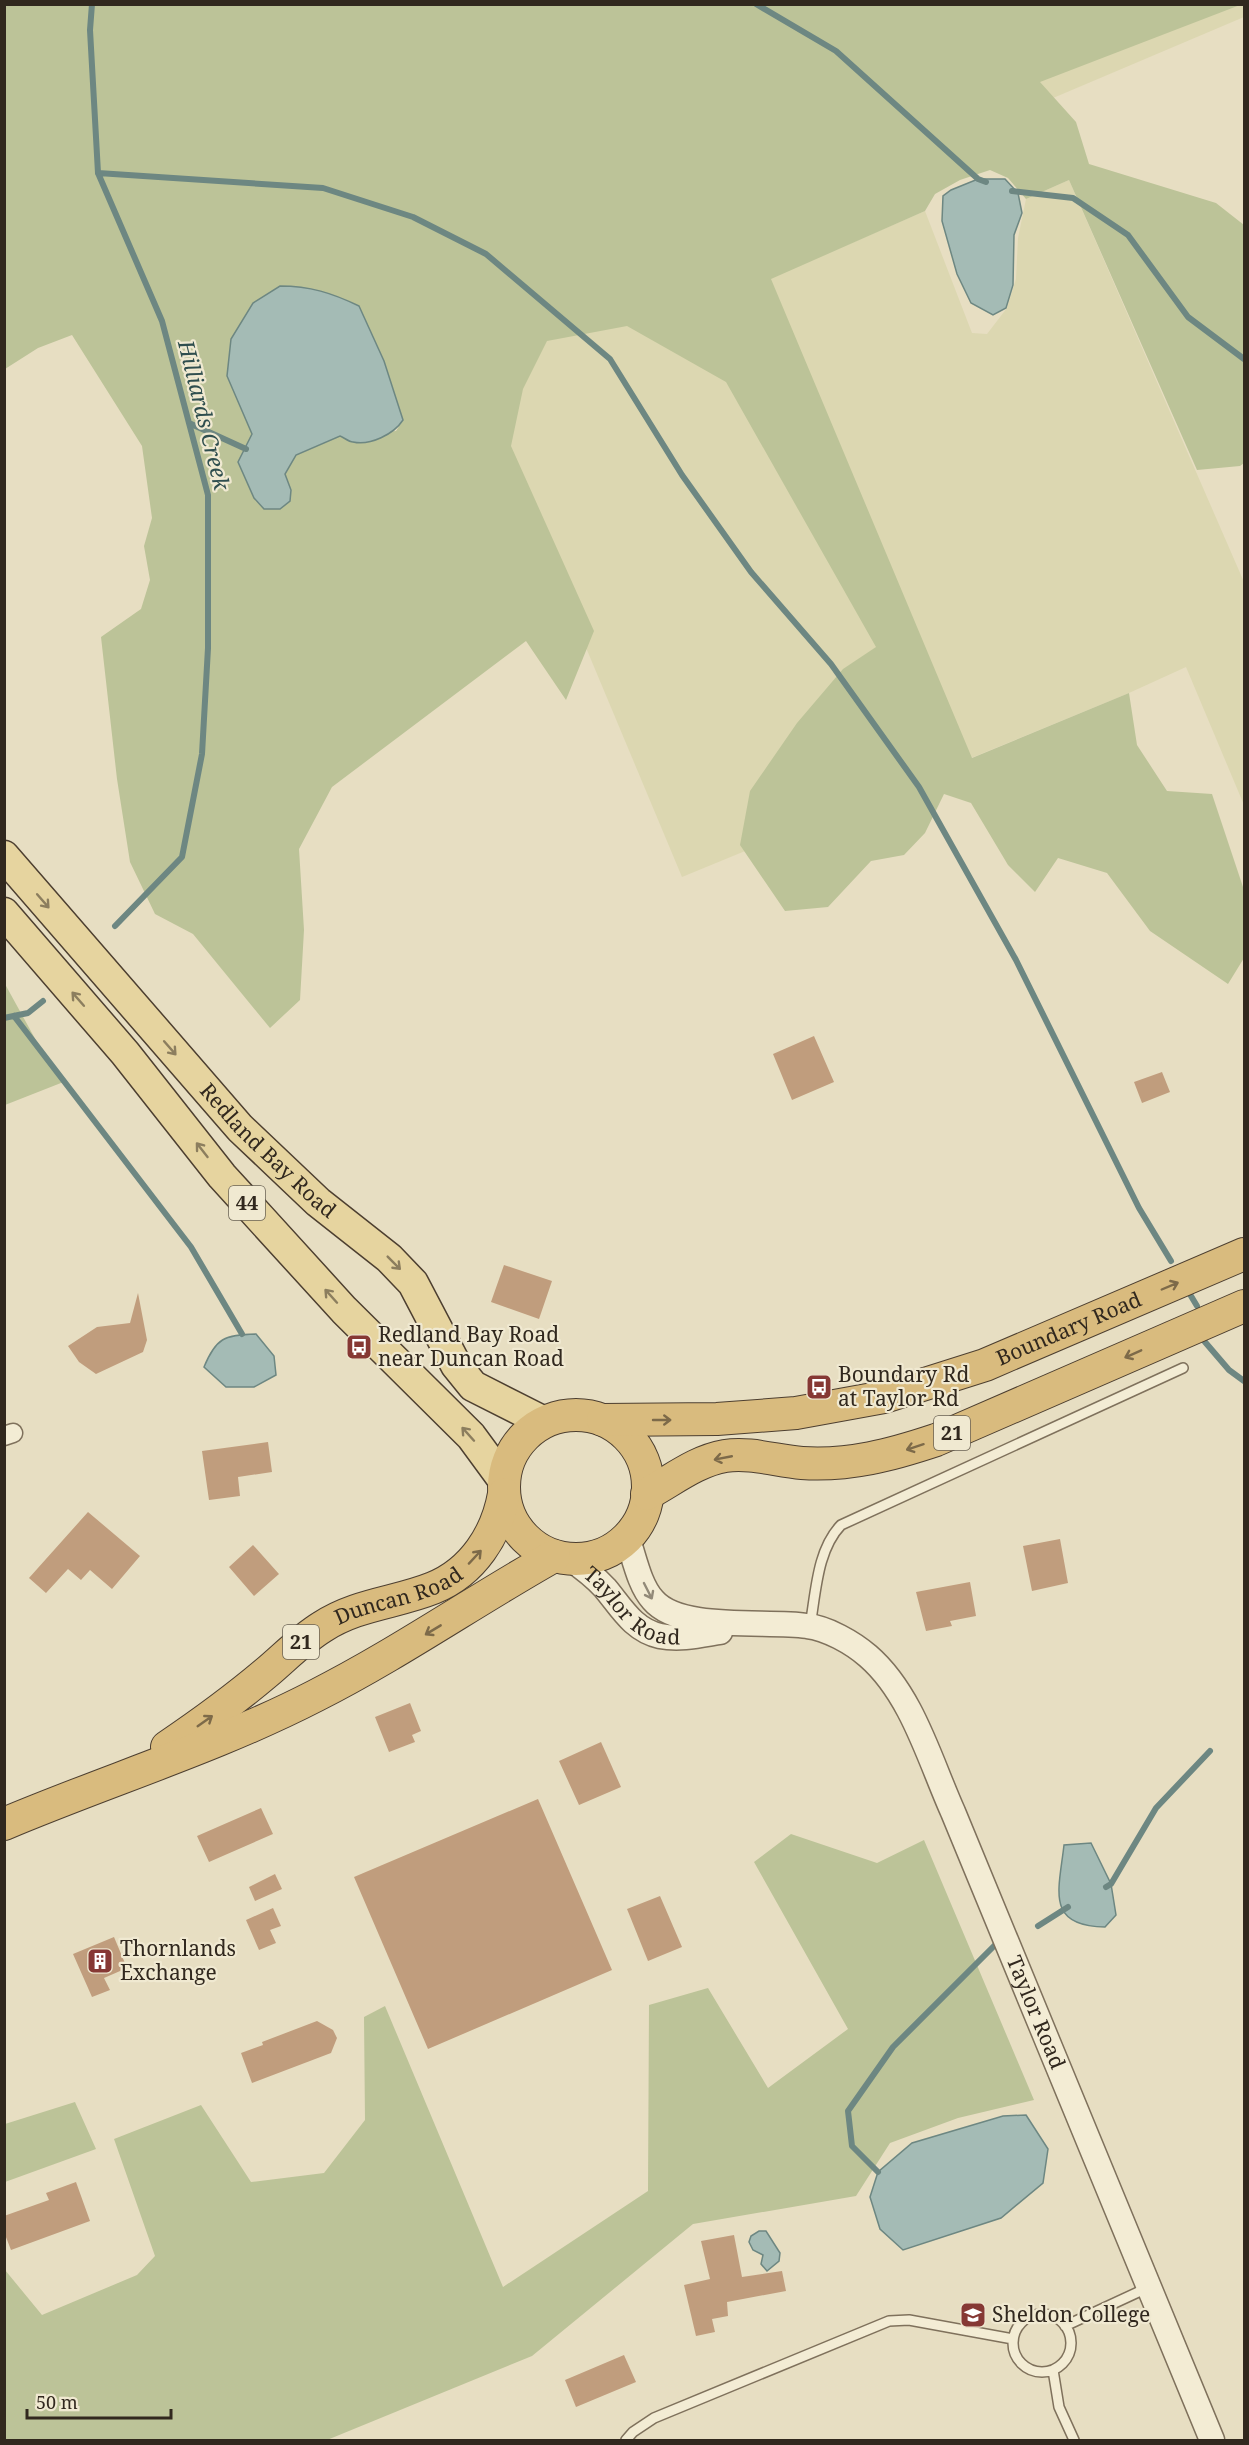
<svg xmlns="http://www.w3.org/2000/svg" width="1249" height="2445" font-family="'Noto Serif',serif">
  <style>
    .farmland { fill: #dcd7b1 }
    .green { fill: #bcc398; fill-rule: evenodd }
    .water { fill: #a4bbb5; stroke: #6d8782; stroke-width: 1.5 }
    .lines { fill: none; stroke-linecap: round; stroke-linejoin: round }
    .stream { stroke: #6d8782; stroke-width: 6 }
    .building { fill: #c09d7d }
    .service-casing { stroke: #7f715c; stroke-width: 12 }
    .minor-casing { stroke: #7f715c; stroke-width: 21 }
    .tertiary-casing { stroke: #7f715c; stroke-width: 27 }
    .primary-casing { stroke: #4d3f30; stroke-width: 33 }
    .trunk-casing { stroke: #4d3f30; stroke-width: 34 }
    .service { stroke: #f3ecd4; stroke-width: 9 }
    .minor { stroke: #f3ecd4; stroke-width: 18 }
    .tertiary { stroke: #f3ecd4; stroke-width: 24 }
    .primary { stroke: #e6d49f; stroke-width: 30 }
    .trunk { stroke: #d9bb7e; stroke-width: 32 }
    .oneway { stroke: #8c7e5e }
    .oneway2 { stroke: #7d6a49 }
    .oneway3 { stroke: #928a79 }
    .labels { text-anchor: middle; stroke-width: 4.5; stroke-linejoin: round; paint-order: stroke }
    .shield { fill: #f0e9d1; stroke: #6a6254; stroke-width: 1.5 }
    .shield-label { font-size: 20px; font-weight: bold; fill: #31281e }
    .street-label { font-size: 21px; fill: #31281e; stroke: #f0e9d1 }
    .poi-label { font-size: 21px; fill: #31281e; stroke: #f0e9d1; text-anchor: start }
    .water-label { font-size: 22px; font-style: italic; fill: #2f4e4e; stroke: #f0e9d1 }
  </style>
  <rect width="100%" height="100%" fill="#e7dec2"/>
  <path class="farmland" d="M317,5h927v12l-495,210 22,51 154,-67 47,122 15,1 20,-26 9,-29 2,-41 8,-39 43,-19 175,402v223l-58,-138 -57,26 -447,184z"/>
  <path class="green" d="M5,5h1235l-200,77 36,40 13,42 127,39 28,22v238l-4,3 -43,4 -128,-290 -43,19 -18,-21 -18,-8 -30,10 -25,14 -10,17 -154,68 201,479 157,-65 8,52 30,46 45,3 32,96v68l-16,26 -78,-53 -43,-58 -49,-15 -23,34 -27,-27 -37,-62 -27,-9 -19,39 -21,22 -33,6 -43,46 -43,4 -45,-66 10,-54 47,-68 46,-54 33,-22 -150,-265 -99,-56 -80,15 -24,48 -12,57 83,185 -28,69 -40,-59 -194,146 -33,62 5,81 -4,70 -30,28 -77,-94 -38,-20 -25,-52 -13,-83 -16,-142 40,-28 9,-29 -6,-34 8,-28 -10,-72 -70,-111 -34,13 -33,21zM384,361l19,59 -7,11 -56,5 -44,19 -11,19 6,16 -1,11 -11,8h-15l-10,-11 -16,-36 14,-28 -25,-58z
    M5,984l33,60 28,37 -61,24z
    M791,1834l86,29 47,-23 110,260 -76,18 -68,25 -34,53 -163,28 -161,132 -205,84h-322v-170l37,45 95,-40 18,-19 -41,-117 87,-34 50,77 73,-9 41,-53 -1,-103 21,-11 118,281 145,-96 1,-186 59,-17 60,100 80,-59 -94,-167z
    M75,2102l21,47 -91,33v-58z"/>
  <path class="water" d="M978,179h27l13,14 4,20 -8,22 -1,50 -7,23 -13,7 -22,-12 -14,-29 -15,-53 1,-25 8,-6z
    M280,286c30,0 52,7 79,20l25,55 19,59c-9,14 -33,26 -50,22 -4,0 -10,-5 -13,-6l-44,19 -11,19 6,16 -1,11 -10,8h-16l-10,-11 -16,-36 14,-28 -25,-58 4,-37 22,-36z
    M256,1334l18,22 2,19 -22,12h-28l-22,-20c12,-29 20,-32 52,-33z
    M1091,1843l20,41 5,31 -11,12c-60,-1 -46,-37 -41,-82z
    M1026,2115l22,34 -5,34 -42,35 -98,32 -23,-21 -10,-32 8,-25 34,-29 91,-27z
    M759,2231h7l14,22 -1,8 -12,10 -6,-7 2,-9 -10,-5 -4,-8 2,-6z"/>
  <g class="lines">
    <path class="stream" d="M92,4l-2,26 8,143 64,148 46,174v153l-6,106 -20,103 -67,69
      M756,4l80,47 142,128 8,3
      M98,173l225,15 90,29 73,37 124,105 72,116 69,97 80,92 88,123 97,173 123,248 32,53
      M1012,191l61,7 55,37 60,82 56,42
      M189,423l57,26
      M14,1016l177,231 51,87
      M4,1018l24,-5 15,-12
      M1188,1291l9,15
      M1205,1342l24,28 15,11
      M1106,1887l5,-3 45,-76 54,-57
      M1038,1926l30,-19
      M878,2172l-26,-26 -4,-35 45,-64 103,-103"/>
  </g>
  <path class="building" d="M814,1036l20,46 -42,18 -19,-46z
    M1162,1072l8,20 -28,11 -8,-21z
    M504,1265l48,16 -13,38 -48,-17z
    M138,1293l9,47 -4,12 -47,22 -17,-12 -11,-16 29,-19 33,-4z
    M268,1442l4,30 -34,5 2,19 -31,4 -7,-49z
    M88,1512l52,44 -28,33 -22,-19 -9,10 -13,-11 -22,24 -17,-15z
    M1060,1539l8,44 -36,8 -9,-45z
    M253,1545l26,29 -25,22 -25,-29z
    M970,1582l6,34 -26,5 2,5 -26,5 -10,-39z
    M410,1703l11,28 -9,4 3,7 -26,10 -14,-35z
    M601,1742l20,45 -42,18 -20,-44z
    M538,1799l74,171 -184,79 -74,-172z
    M261,1808l12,26 -64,28 -12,-26z
    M275,1874l7,15 -27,12 -6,-14z
    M660,1896l22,51 -34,14 -21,-52z
    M273,1908l8,18 -11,4 6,13 -17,7 -13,-30z
    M114,1937l13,31 -23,10 6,12 -18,7 -19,-43z
    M317,2021l16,9 4,8 -6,15 -79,30 -11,-30 22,-8 -1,-3z
    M76,2182l14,39 -79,29 -7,-18v-16l45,-16 -3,-7z
    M734,2235l8,42 40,-6 4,20 -59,11 1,14 -16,3 3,13 -19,4 -12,-51 26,-6 -9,-38z
    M624,2355l12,27 -60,25 -11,-27z"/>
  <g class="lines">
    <g class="service-casing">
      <path id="service" d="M810,1626c6,-34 7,-76 31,-101l342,-157
        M1013 2343a29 29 0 1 1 58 0a29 29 0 1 1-58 0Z
        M1065,2326l82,-38
        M1053,2370l6,37 15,33
        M626,2440l7,-8 21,-14 235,-97 20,-1 104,19"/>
    </g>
    <g class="minor-casing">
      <path id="minor" d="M4,1436l9,-3"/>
    </g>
    <g class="tertiary-casing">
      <g id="tertiary">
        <path id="s1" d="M627,1537c7,19 12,48 26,63 27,32 113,20 154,26 20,2 46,17 61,30 44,38 62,105 85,156l259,628"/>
        <path id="s2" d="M569,1558c13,9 25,18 36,30 16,19 28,42 55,48 20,4 41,-1 60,-4"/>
      </g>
    </g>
    <g class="primary-casing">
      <g id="primary">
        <path id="s3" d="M4,856l236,272 78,74 71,56 24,25 43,82 17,21 71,36"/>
        <path d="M4,913l121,140 97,123 122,134 127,126 33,45"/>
      </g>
    </g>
    <g class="trunk-casing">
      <g id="trunk">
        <circle cx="576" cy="1487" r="72"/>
        <path id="s4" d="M603,1420l114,-1 79,-6 88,-16 101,-32 259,-111"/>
        <path d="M647,1494c26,-14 49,-33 78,-38 25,-4 52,5 77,7 48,3 89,-8 134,-23l308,-134"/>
        <path id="s5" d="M167,1747c34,-23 67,-47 99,-74 18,-15 35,-33 56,-46 35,-23 74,-24 111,-39 40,-16 64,-54 71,-94"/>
        <path d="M4,1824c104,-44 212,-77 311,-128 83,-42 159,-95 239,-140"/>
      </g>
    </g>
    <use href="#service" class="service"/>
    <use href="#minor" class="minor"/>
    <use href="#tertiary" class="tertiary"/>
    <use href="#primary" class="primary"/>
    <use href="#trunk" class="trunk"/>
  </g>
  <defs><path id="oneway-shaft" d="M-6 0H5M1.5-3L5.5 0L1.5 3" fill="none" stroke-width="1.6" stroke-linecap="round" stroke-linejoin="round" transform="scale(1.5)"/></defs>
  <g class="oneway">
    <use href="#oneway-shaft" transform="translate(43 901) rotate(49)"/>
    <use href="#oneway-shaft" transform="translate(78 999) rotate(-131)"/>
    <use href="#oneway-shaft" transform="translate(170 1048) rotate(49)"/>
    <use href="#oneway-shaft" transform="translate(202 1150) rotate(-128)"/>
    <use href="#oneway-shaft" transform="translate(394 1263) rotate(45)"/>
    <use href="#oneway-shaft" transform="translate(331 1296) rotate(-132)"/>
    <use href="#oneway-shaft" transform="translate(468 1434) rotate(-132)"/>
  </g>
  <g class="oneway2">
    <use href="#oneway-shaft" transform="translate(1170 1286) rotate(-23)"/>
    <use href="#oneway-shaft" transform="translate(1133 1354) rotate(156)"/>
    <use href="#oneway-shaft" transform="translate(662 1420)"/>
    <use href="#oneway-shaft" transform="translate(915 1447) rotate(162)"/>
    <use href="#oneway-shaft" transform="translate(723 1458) rotate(169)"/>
    <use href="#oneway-shaft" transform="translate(475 1557) rotate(-47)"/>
    <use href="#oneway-shaft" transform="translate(433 1630) rotate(149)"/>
    <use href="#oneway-shaft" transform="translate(205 1721) rotate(-35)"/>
  </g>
  <use class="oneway3" href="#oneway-shaft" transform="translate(648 1591) rotate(63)"/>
  <defs>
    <g id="bus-square" transform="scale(1.35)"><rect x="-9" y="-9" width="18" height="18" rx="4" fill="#863834" stroke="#f0e9d1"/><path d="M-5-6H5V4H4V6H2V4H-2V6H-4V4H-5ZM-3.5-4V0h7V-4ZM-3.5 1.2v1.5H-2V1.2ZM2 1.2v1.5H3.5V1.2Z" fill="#fff"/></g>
    <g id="building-square" transform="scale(1.35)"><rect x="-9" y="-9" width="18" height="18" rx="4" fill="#863834" stroke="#f0e9d1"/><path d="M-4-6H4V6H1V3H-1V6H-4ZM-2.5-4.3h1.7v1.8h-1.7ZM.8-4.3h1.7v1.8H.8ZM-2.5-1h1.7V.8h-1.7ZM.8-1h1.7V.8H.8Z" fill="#fff"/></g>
    <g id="school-square" transform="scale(1.35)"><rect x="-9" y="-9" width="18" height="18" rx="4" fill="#863834" stroke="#f0e9d1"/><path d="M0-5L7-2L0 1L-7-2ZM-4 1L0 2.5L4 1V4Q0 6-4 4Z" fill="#fff"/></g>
  </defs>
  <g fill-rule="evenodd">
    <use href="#bus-square" x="359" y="1347"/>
    <use href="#bus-square" x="819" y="1387"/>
    <use href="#building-square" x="100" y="1961"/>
    <use href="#school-square" x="973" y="2315"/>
  </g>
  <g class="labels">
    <g class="shield">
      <rect x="229" y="1186" width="36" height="34" rx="4.5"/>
      <rect x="934" y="1416" width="36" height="34" rx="4.5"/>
      <rect x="283" y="1625" width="36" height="34" rx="4.5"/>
    </g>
    <g class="shield-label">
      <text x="247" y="1210">44</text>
      <text x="952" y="1440">21</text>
      <text x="301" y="1649">21</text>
    </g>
    <g class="street-label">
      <text dy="7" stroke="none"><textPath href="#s3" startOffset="396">Redland Bay Road</textPath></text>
      <text dy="7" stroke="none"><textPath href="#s4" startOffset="480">Boundary Road</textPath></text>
      <text dy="7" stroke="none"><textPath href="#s5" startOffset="279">Duncan Road</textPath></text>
      <text dy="7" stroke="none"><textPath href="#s2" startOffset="82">Taylor Road</textPath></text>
      <text dy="7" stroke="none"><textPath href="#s1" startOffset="693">Taylor Road</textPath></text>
    </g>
    <g class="poi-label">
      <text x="378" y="1342">Redland Bay Road<tspan x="378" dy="24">near Duncan Road</tspan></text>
      <text x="838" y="1382">Boundary Rd<tspan x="838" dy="24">at Taylor Rd</tspan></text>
      <text x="120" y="1956">Thornlands<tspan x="120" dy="24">Exchange</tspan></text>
      <text x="992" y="2322">Sheldon College</text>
    </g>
    <g class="water-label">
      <text transform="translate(204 415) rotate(76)" y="8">Hilliards Creek</text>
    </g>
  </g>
  <rect width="1249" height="2445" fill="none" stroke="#31281e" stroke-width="12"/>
  <path d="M27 2409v9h144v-9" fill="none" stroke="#31281e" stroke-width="3"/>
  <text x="36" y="2409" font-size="18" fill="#31281e" stroke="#f0e9d1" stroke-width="4.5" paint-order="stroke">50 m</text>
</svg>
